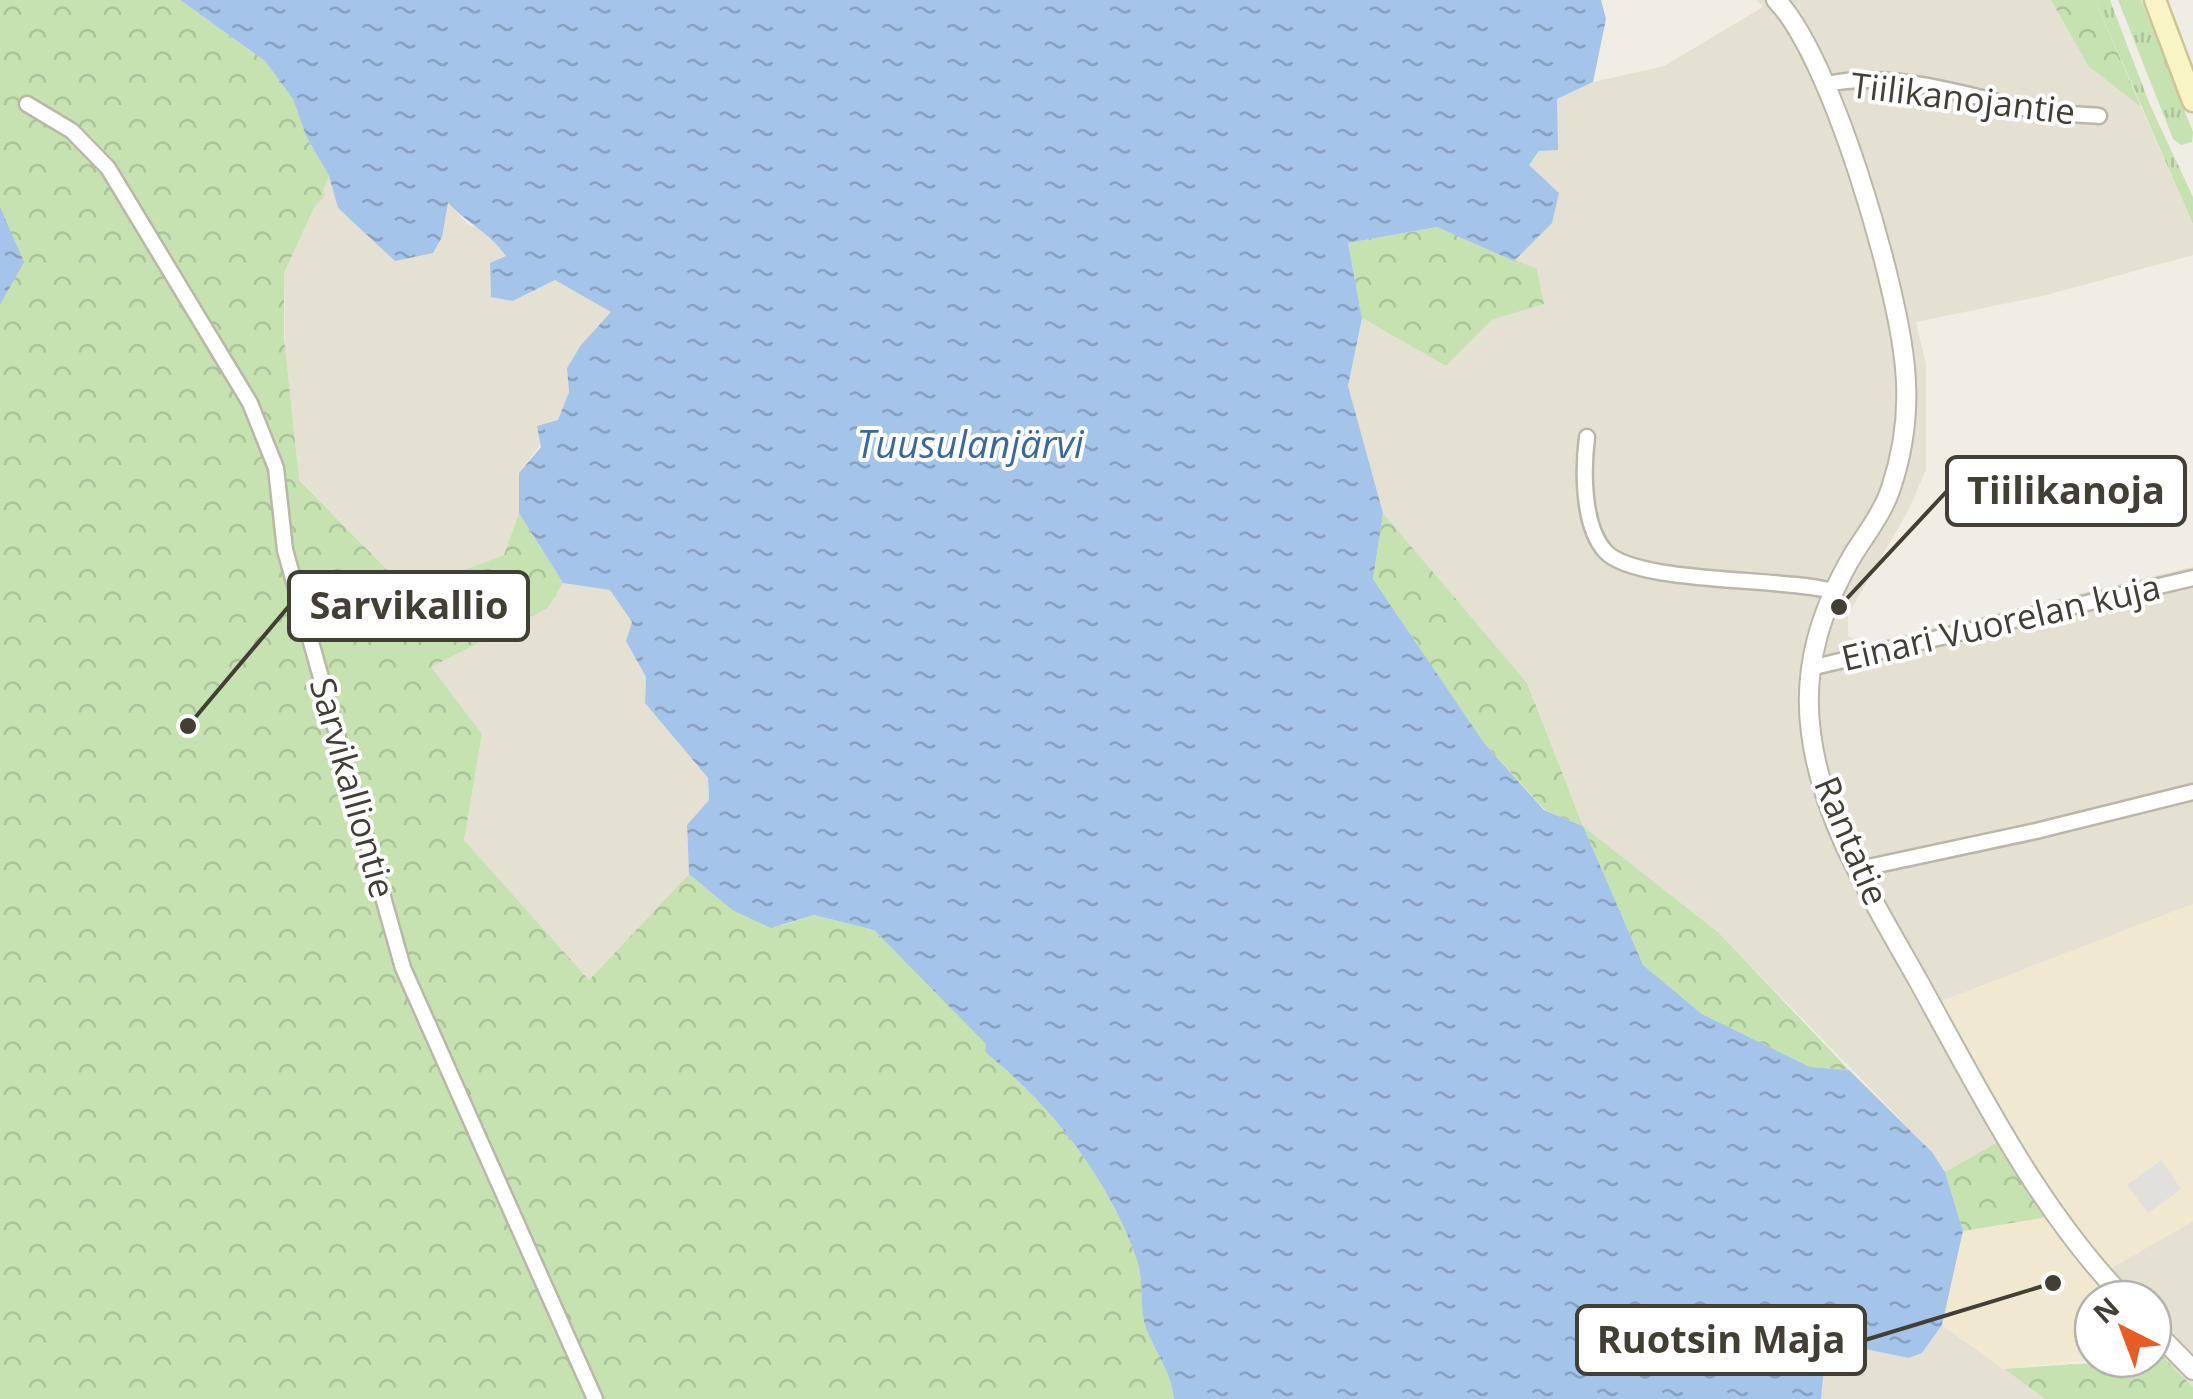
<svg xmlns="http://www.w3.org/2000/svg" width="2193" height="1399" font-family="'Open Sans',sans-serif">
  <style>
    .residential { fill: #e4e1d3 }
    .commercial { fill: #f1e8d0 }
    .grass { fill: url(#grass-tufts) }
    .forest { fill: url(#forest-crowns) }
    .parking { fill: #e1e0dc }
    .water { fill: url(#water-ripples) }
    .lines { fill: none; stroke-linecap: round; stroke-linejoin: round }
    .minor-casing { stroke: #bbb7a8; stroke-width: 19 }
    .tertiary-casing { stroke: #bbb7a8; stroke-width: 22 }
    .secondary-casing { stroke: #cdc597; stroke-width: 25 }
    .minor { stroke: #fff; stroke-width: 14 }
    .tertiary { stroke: #fff; stroke-width: 18 }
    .secondary { stroke: #f9f4c5; stroke-width: 20 }
    .labels { text-anchor: middle; stroke-width: 8; stroke-linejoin: round; paint-order: stroke }
    .street-label { font-size: 35px; fill: #423f35; stroke: #fff }
    .water-label { font-size: 38px; font-style: italic; fill: #3868a4; stroke: #fff }
    .leader { fill: none; stroke: #423f35; stroke-width: 4 }
    .callout-dot { fill: #423f35; stroke: #fff; stroke-width: 4 }
    .callout { fill: #fff; stroke: #423f35; stroke-width: 4 }
    .callout-label { font-size: 38px; text-anchor: middle; font-weight: bold; fill: #423f35 }
  </style>
  <defs>
    <pattern id="grass-tufts" width="24" height="20" patternUnits="userSpaceOnUse" patternTransform="scale(2.5)"><rect width="24" height="20" fill="#c5e2b0"/><path d="M3 7l-1-3M5 7V3M7 7l1-3M15 17l-1-3M17 17v-4M19 17l1-3" fill="none" stroke="#aac398"/></pattern>
    <pattern id="forest-crowns" width="20" height="18" patternUnits="userSpaceOnUse" patternTransform="scale(2.5)"><rect width="20" height="18" fill="#c5e2b0"/><path d="M2 6a3 3 0 1 1 6 0M12 15a3 3 0 1 1 6 0" fill="none" stroke="#aac398"/></pattern>
    <pattern id="water-ripples" width="26" height="14" patternUnits="userSpaceOnUse" patternTransform="scale(2.5)"><rect width="26" height="14" fill="#a5c4e9"/><path d="M2 4q2-2 4 0t4 0M15 11q2-2 4 0t4 0" fill="none" stroke="#88a1be"/></pattern>
  </defs>
  <rect width="100%" height="100%" fill="#f0eee4"/>
  <path class="residential" d="M1757,0h294l37,66 53,41 52,117v31l-150,41 -127,26 10,42v106l-18,41 -60,104v21l18,8 327,-77v337l-261,101 76,131 -63,36 -13,-20 -213,-219 -136,-107 -56,-143 -144,-170 -35,-127 14,-68 84,48 46,-46 52,-16 -7,-35 -23,-8 38,-39 -23,-57 25,-33 3,-33 36,-17 71,-16 99,-59z
    M329,176l9,33 104,28 5,-35 22,23 20,6 18,26 7,44 41,-21 57,32 -31,33 -14,23 2,24 -11,29 -39,52v40l-15,42 -96,36 -122,-125 -2,-193z
    M563,583l47,6 22,33 -6,19 20,36 -1,26 63,75 1,22 -22,25 2,49 -100,106 -125,-140 18,-106 -52,-67 118,-59z
    M2193,1221v166l-40,-40v-48h-43l-18,-20z
    M1942,1325l103,74h-224l4,-41 35,-10 49,10 13,-5z"/>
  <path class="commercial" d="M2193,904v317l-100,58 17,20h-17v60h8l-97,10 -62,-44 21,-94 89,-15 -120,-211z"/>
  <path class="grass" d="M2095,0h15l40,105 43,92v27z
    M2118,0h23l52,132 -1,10 -11,3 -8,-6z"/>
  <path class="forest" d="M0,0h180l85,61 28,38 13,37 23,40 -6,14 2,5 -10,11 -31,67v65l15,142 109,111 96,-36 15,-42 44,70 -15,25 -117,59 51,67 -18,106 125,140 100,-106 43,36 51,15 31,-10 60,15 113,114 -2,8c66,53 124,127 152,208 7,22 2,47 10,68 9,25 24,44 27,71h-1174v-1094l10,-18 -10,-73z
    M2051,0h44l46,107 -53,-41z
    M1437,227l100,42 7,35 -52,16 -46,46 -84,-48 -14,-75z
    M1383,513l144,170 56,143 136,107 130,137 -39,-3 -108,-53 -59,-49 -60,-139 -38,-16 -61,-67 -111,-164z
    M2008,1136l45,80 -90,15 -18,-59z
    M2159,1353l34,34v12h-148l-41,-30 149,-10v-5z"/>
  <path class="parking" d="M2161,1160l20,29 -33,24 -21,-28z"/>
  <path class="water" d="M180,0h1421l5,19 -13,63 -36,17 1,51 -19,1 -10,14 30,28 -7,30 -38,38 -77,-34 -89,16 14,75 -14,68 35,127 -10,66 111,164 60,67 39,16 60,139 59,49 108,53 39,3 83,82 13,20 18,59 -21,94 -20,28 -13,5 -49,-10 -35,10 -4,41h-647c-3,-27 -18,-46 -28,-71 -7,-21 -2,-46 -9,-68 -28,-81 -86,-155 -152,-208l1,-8 -112,-114 -60,-15 -43,13 -39,-18 -43,-36 -2,-49 22,-25 -1,-22 -63,-75 1,-26 -20,-36 6,-19 -22,-32 -47,-7 -44,-70v-40l22,-26 -4,-21 21,-6 11,-28 -2,-24 14,-23 30,-33 -56,-32 -42,21 -22,-4 -1,-34 16,-7c-17,-24 -38,-32 -58,-53l-6,34 -9,16 -38,8 -57,-53 -9,-32 -23,-40 -13,-37 -28,-38z
    M0,207l24,55 -24,43z"/>
  <g class="lines">
    <g class="minor-casing">
      <path id="minor" d="M1826,84c66,-14 139,11 202,25 23,5 48,5 71,7
        M27,104l45,27 36,37 142,235 26,65 9,82 118,418 192,431
        M1587,437c-4,32 -5,88 18,114 29,33 175,26 227,40
        M1810,668l383,-90
        M1859,869l177,-38 157,-39"/>
    </g>
    <g class="tertiary-casing">
      <path id="tertiary" d="M1776,0c56,57 122,286 129,368 4,41 -1,81 -14,120 -7,22 -24,45 -37,65 -33,56 -52,115 -43,180 11,90 65,172 108,249 60,109 119,227 206,317
        M2153,1329l40,41"/>
    </g>
    <g class="secondary-casing">
      <path id="secondary" d="M2155,0l38,101"/>
    </g>
    <use href="#minor" class="minor"/>
    <use href="#tertiary" class="tertiary"/>
    <use href="#secondary" class="secondary"/>
  </g>
  <g class="labels">
    <g class="street-label">
      <text transform="translate(1963 99) rotate(7)" y="12">Tiilikanojantie</text>
      <text transform="translate(2001 623) rotate(-13)" y="12">Einari Vuorelan kuja</text>
      <text transform="translate(352 788) rotate(74)" y="12">Sarvikalliontie</text>
      <text transform="translate(1851 841) rotate(67)" y="12">Rantatie</text>
    </g>
    <g class="water-label">
      <text x="970" y="458">Tuusulanjärvi</text>
    </g>
  </g>
  <path class="leader" d="M1839 607L1947 491M188 726L289 606M2053 1283L1865 1340"/>
  <g class="callout-dot">
    <circle cx="1839" cy="607" r="10"/>
    <circle cx="188" cy="726" r="10"/>
    <circle cx="2053" cy="1283" r="10"/>
  </g>
  <g class="callout">
    <rect x="1947" y="457" width="238" height="68" rx="10"/>
    <rect x="289" y="572" width="239" height="68" rx="10"/>
    <rect x="1577" y="1306" width="288" height="68" rx="10"/>
  </g>
  <g class="callout-label">
    <text x="2066" y="504">Tiilikanoja</text>
    <text x="409" y="619">Sarvikallio</text>
    <text x="1721" y="1353">Ruotsin Maja</text>
  </g>
  <g transform="translate(2123 1329) rotate(318)"><circle r="48" fill="#ffffff" stroke="#b3b2ae" stroke-width="2.5"/>
  <path d="M0-8L18 38L0 25L-18 38Z" fill="#e75b24"/>
  <text y="-15" font-size="28" font-weight="bold" text-anchor="middle" fill="#423f35">N</text>
  </g>
</svg>
